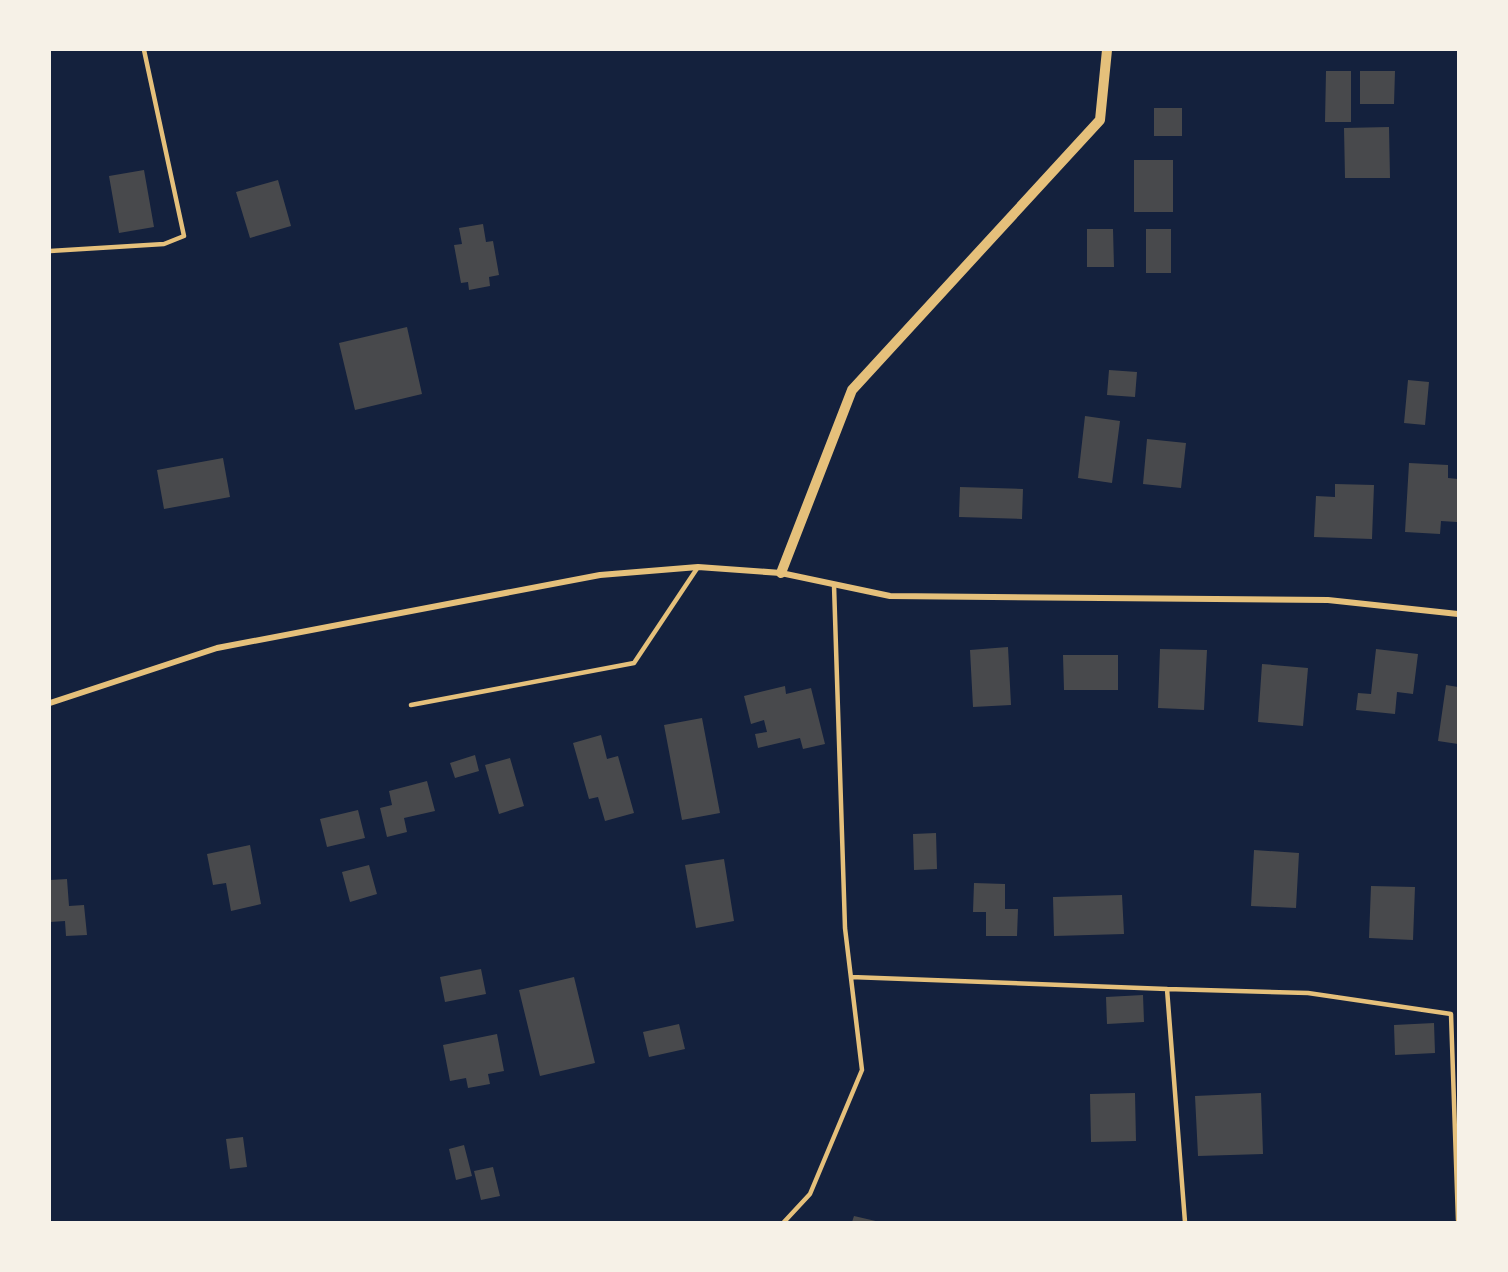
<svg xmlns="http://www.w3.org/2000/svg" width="1508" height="1272" font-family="Manrope,sans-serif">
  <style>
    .building { fill: #48494c }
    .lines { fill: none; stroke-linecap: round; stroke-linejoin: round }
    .service { stroke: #e5c07b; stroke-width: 4.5 }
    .minor { stroke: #e5c07b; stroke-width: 6 }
    .tertiary { stroke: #e5c07b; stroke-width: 10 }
  </style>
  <rect width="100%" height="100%" fill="#14213d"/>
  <path class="building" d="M1326,71h25v51h-26z
    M1360,71h35l-1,33h-34z
    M1154,108h28v28h-28z
    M1389,127l1,51h-45l-1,-50z
    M1134,160h39v52h-39z
    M144,170l10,57 -35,6 -10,-57z
    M278,180l13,46 -41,12 -14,-46z
    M483,224l3,18 7,-1 6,34 -10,2 1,9 -21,4 -1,-8 -7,1 -7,-38 8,-1 -3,-16z
    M1087,229h26l1,38h-27z
    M1146,229h25v44h-25z
    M407,327l15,67 -67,16 -16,-67z
    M1109,370l28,2 -2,25 -28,-2z
    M1408,380l21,2 -4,43 -21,-2z
    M1085,416l35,5 -8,62 -34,-5z
    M1147,439l39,4 -5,45 -38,-4z
    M223,458l7,39 -66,12 -7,-39z
    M1409,463l39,2v13l10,1 -1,43 -16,-1 -1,13 -35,-2z
    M1335,484l39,1 -2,54 -58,-2 2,-41 19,1z
    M960,487l63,2 -1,30 -63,-2z
    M1008,647l3,58 -38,2 -3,-57z
    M1160,649l47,1 -3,60 -46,-2z
    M1376,649l42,5 -5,40 -16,-2 -2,22 -39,-4 2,-17 13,1z
    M1063,655h55v35h-54z
    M1262,664l46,4 -5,58 -45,-4z
    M1446,685l12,2v57l-20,-3z
    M785,686l1,8 25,-6 14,56 -22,5 -3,-11 -42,10 -3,-14 12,-2 -3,-12 -13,4 -7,-28z
    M702,718l18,95 -38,7 -18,-95z
    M601,735l6,24 11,-3 16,57 -29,8 -7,-24 -9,2 -16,-56z
    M475,755l4,16 -24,7 -5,-15z
    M510,758l14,48 -25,8 -14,-49z
    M427,781l8,30 -31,7 3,14 -20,5 -7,-29 12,-3 -3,-14z
    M358,810l7,28 -38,9 -7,-28z
    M936,833l1,36 -23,1 -1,-36z
    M250,845l11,59 -30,7 -5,-28 -13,2 -6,-31z
    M1254,850l45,3 -3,55 -45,-2z
    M724,859l10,62 -38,7 -11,-63z
    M369,865l8,29 -27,8 -8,-30z
    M67,879l2,27 15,-1 3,30 -21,1 -1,-15 -15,1v-42z
    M974,883l31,1v25h13l-1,27h-31v-24h-13z
    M1371,886l44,1 -2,53 -44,-2z
    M1122,895l2,39 -70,2 -1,-39z
    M481,969l5,25 -41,8 -5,-25z
    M574,977l21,86 -55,13 -21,-86z
    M1143,995l1,27 -37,2 -1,-27z
    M1434,1023l1,30 -40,2 -1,-30z
    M679,1024l6,25 -36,8 -6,-25z
    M497,1034l7,37 -16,3 2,10 -22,4 -2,-10 -16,3 -7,-36z
    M1135,1093l1,48 -45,1 -1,-48z
    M1261,1093l2,61 -65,2 -3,-60z
    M243,1137l4,30 -17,2 -4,-30z
    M464,1145l8,31 -16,4 -7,-31z
    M493,1167l7,29 -19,4 -7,-29z
    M854,1216l26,6h-28z"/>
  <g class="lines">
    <path class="service" d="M50,251l114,-7 20,-8 -40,-186
      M411,705l223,-42 64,-96
      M851,977l316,12 18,233
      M1167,989l141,4 143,21 7,206
      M784,1222l26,-28 52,-124 -17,-142 -11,-343"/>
    <path class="minor" d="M50,703l167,-55 383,-73 98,-8 83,6 109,23 438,4 130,14"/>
    <path class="tertiary" d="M781,573l71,-183 248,-270 7,-70"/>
  </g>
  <rect width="1508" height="1272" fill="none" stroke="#f6f1e7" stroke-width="102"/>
</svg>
